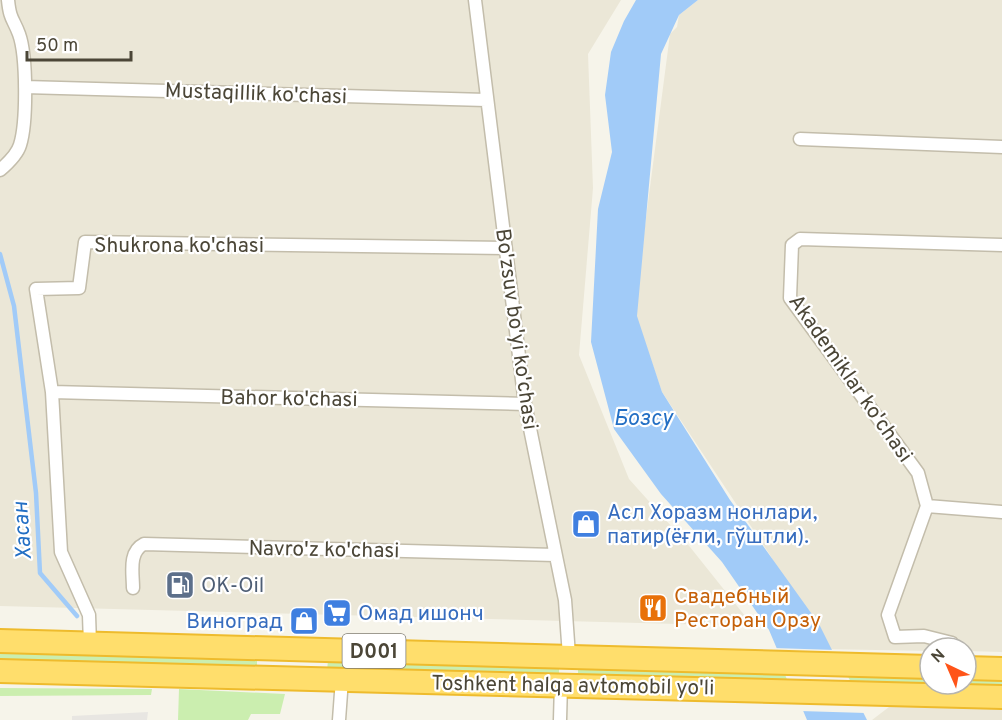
<svg xmlns="http://www.w3.org/2000/svg" width="1002" height="720" font-family="Overpass,sans-serif">
  <style>
    .residential { fill: #ebe7d7 }
    .green { fill: #cbeeaf }
    .parking { fill: #e8e6e2 }
    .water { fill: #a1cbf8 }
    .pier { fill: #f6f4ea }
    .lines { fill: none; stroke-linecap: round; stroke-linejoin: round }
    .stream { stroke: #a1cbf8; stroke-width: 4.5 }
    .street-casing { stroke: #c3bdab; stroke-width: 15 }
    .highway-casing { stroke: #eebb2d; stroke-width: 26 }
    .street { stroke: #fff; stroke-width: 12 }
    .highway { stroke: #ffde6c; stroke-width: 22 }
    .labels { text-anchor: middle; stroke-width: 4.5; stroke-linejoin: round; paint-order: stroke }
    .shield { fill: #fff; stroke: #817e73; stroke-width: 1.5 }
    .shield-label { font-size: 20px; font-weight: bold; fill: #4b4637 }
    .street-label { font-size: 21px; fill: #4b4637; stroke: #fff }
    .shop-label { font-size: 21px; fill: #366cbe; stroke: #fff; text-anchor: start }
    .service-label { font-size: 21px; fill: #4e5e75; stroke: #fff; text-anchor: start }
    .food-label { font-size: 21px; fill: #c56008; stroke: #fff; text-anchor: start }
    .water-label { font-size: 22px; font-style: italic; fill: #236fc4; stroke: #fff }
  </style>
  <rect width="100%" height="100%" fill="#f6f4ea"/>
  <path class="residential" d="M0,0h621l-33,54 5,134 -14,167 50,124 61,68 63,79 -753,-20z
    M698,0h304v652l-36,-1v-3h-36v3l-108,-2 -52,-94 -108,-163 -28,-82 36,-276 7,-7 2,-12z
    M906,694l96,3v23h-130z"/>
  <path class="green" d="M0,652l257,6v9l-257,-6z
    M328,661l231,6v10l-232,-7z
    M578,667l352,8v9h36v-8l36,1v10l-424,-10z
    M0,688l152,1 -1,6 -151,1z
    M179,689l106,5 -5,20h-29l-3,6h-70z"/>
  <path class="parking" d="M148,712l-1,8h-75v-4z"/>
  <path class="water" d="M636,0h62l-19,15 -18,39 -24,262 25,76 68,108 89,124 48,96h-60l-38,-90 -47,-68 -61,-68 -47,-65 -23,-87 7,-133 14,-57 -7,-57 6,-43 13,-31z"/>
  <path class="pier" d="M774,648l61,2 31,63 -66,-2z"/>
  <g class="lines">
    <path class="stream" d="M0,254l14,52 22,187 4,80 37,43"/>
    <g class="street-casing">
      <path id="street" d="M475,0l50,404 40,196 4,56
        M25,87l461,13
        M800,139l202,8
        M0,170c7,-6 17,-15 20,-25 7,-22 7,-89 -1,-111 -6,-16 -9,-14 -11,-34
        M52,392l473,12
        M927,506l75,6
        M133,588c0,-15 -5,-36 11,-44l411,11
        M90,644l-1,-29 -28,-63 -9,-160 -16,-103 43,-1 6,-46 420,6
        M955,648l-3,-5 -28,-7 -29,1 -7,-22 39,-109 -9,-33 -128,-175 2,-53 8,-6 202,6
        M339,720l3,-41
        M560,720l1,-36"/>
    </g>
    <g class="highway-casing">
      <path id="highway" d="M0,641l930,26
        M966,668l36,1
        M0,671l1002,26"/>
    </g>
    <use href="#street" class="street"/>
    <use href="#highway" class="highway"/>
  </g>
  <defs>
    <g id="shop-square" transform="scale(1.5)"><rect x="-9" y="-9" width="18" height="18" rx="4" fill="#3f7fe0" stroke="#fff"/><path d="M-5-2.5h2.3a2.7 3.5 0 0 1 5.4 0H5L5.5 6h-11ZM-1.5-2.5h3a1.5 2.3 0 0 0-3 0Z" fill="#fff"/></g>
    <g id="fuel-square" transform="scale(1.5)"><rect x="-9" y="-9" width="18" height="18" rx="4" fill="#5c6f8a" stroke="#fff"/><path d="M-5.5-6h7V0h2V4h1.3V-2.5L3-4.5l.8-.8L6-3V5H2.5V1h-1V6h-7ZM-4.2-4.7v3.2H.2V-4.7Z" fill="#fff"/></g>
    <g id="restaurant-square" transform="scale(1.5)"><rect x="-9" y="-9" width="18" height="18" rx="4" fill="#e8710a" stroke="#fff"/><path d="M-5-6h1v4h1v-4h1v4h1v-4h1v5L-1.5 .5V6h-2V.5L-5-1ZM5-6V6H3V1.5H1.5Q1.5-4 5-6Z" fill="#fff"/></g>
    <g id="supermarket-square" transform="scale(1.5)"><rect x="-9" y="-9" width="18" height="18" rx="4" fill="#3f7fe0" stroke="#fff"/><path d="M-6-5.5h2.5l.6 2H6L4.5 2H-2.5L-4.4-4H-6ZM-1.5 3.2a1.3 1.3 0 1 0 .1 0ZM3 3.2a1.3 1.3 0 1 0 .1 0Z" fill="#fff"/></g>
  </defs>
  <g fill-rule="evenodd">
    <use href="#shop-square" x="586" y="524"/>
    <use href="#fuel-square" x="180" y="585"/>
    <use href="#restaurant-square" x="653" y="608"/>
    <use href="#supermarket-square" x="337" y="613"/>
    <use href="#shop-square" x="304" y="621"/>
  </g>
  <g class="labels">
    <rect class="shield" x="342.5" y="634" width="63" height="34" rx="4.5"/>
    <g class="shield-label">
      <text x="374" y="658">D001</text>
    </g>
    <g class="street-label">
      <text transform="translate(256 93) rotate(2)" y="7">Mustaqillik ko'chasi</text>
      <text x="179" y="252">Shukrona ko'chasi</text>
      <text transform="translate(517 329) rotate(82)" y="7">Bo'zsuv bo'yi ko'chasi</text>
      <text transform="translate(851 378) rotate(55)" y="7">Akademiklar ko'chasi</text>
      <text transform="translate(289 398) rotate(1)" y="7">Bahor ko'chasi</text>
      <text transform="translate(324 549) rotate(1)" y="7">Navro'z ko'chasi</text>
      <text transform="translate(573 685) rotate(1)" y="7">Toshkent halqa avtomobil yo'li</text>
    </g>
    <g class="shop-label">
      <text x="607" y="519">Асл Хоразм нонлари,<tspan x="607" dy="24">патир(ёғли, гўштли).</tspan></text>
      <text x="358" y="620">Омад ишонч</text>
      <text x="283" y="628" text-anchor="end">Виноград</text>
    </g>
    <g class="service-label">
      <text x="201" y="592">OK-Oil</text>
    </g>
    <g class="food-label">
      <text x="674" y="603">Свадебный<tspan x="674" dy="24">Ресторан Орзу</tspan></text>
    </g>
    <g class="water-label">
      <text x="643" y="425">Бозсу</text>
      <text transform="translate(21 531) rotate(-94)" y="8">Хасан</text>
    </g>
  </g>
  <g transform="translate(948 666) rotate(316)"><circle r="28" fill="#ffffff" stroke="#b7b5af" stroke-width="1.5"/>
  <path d="M0-4.5L10 22L0 15L-10 22Z" fill="#ff5418"/>
  <text y="-9" font-size="16" font-weight="bold" text-anchor="middle" fill="#4b4637">N</text>
  </g>
  <path d="M27 51v9h104v-9" fill="none" stroke="#4b4637" stroke-width="3"/>
  <text x="36" y="51" font-size="18" fill="#4b4637" stroke="#ffffff" stroke-width="4.5" paint-order="stroke">50 m</text>
</svg>
